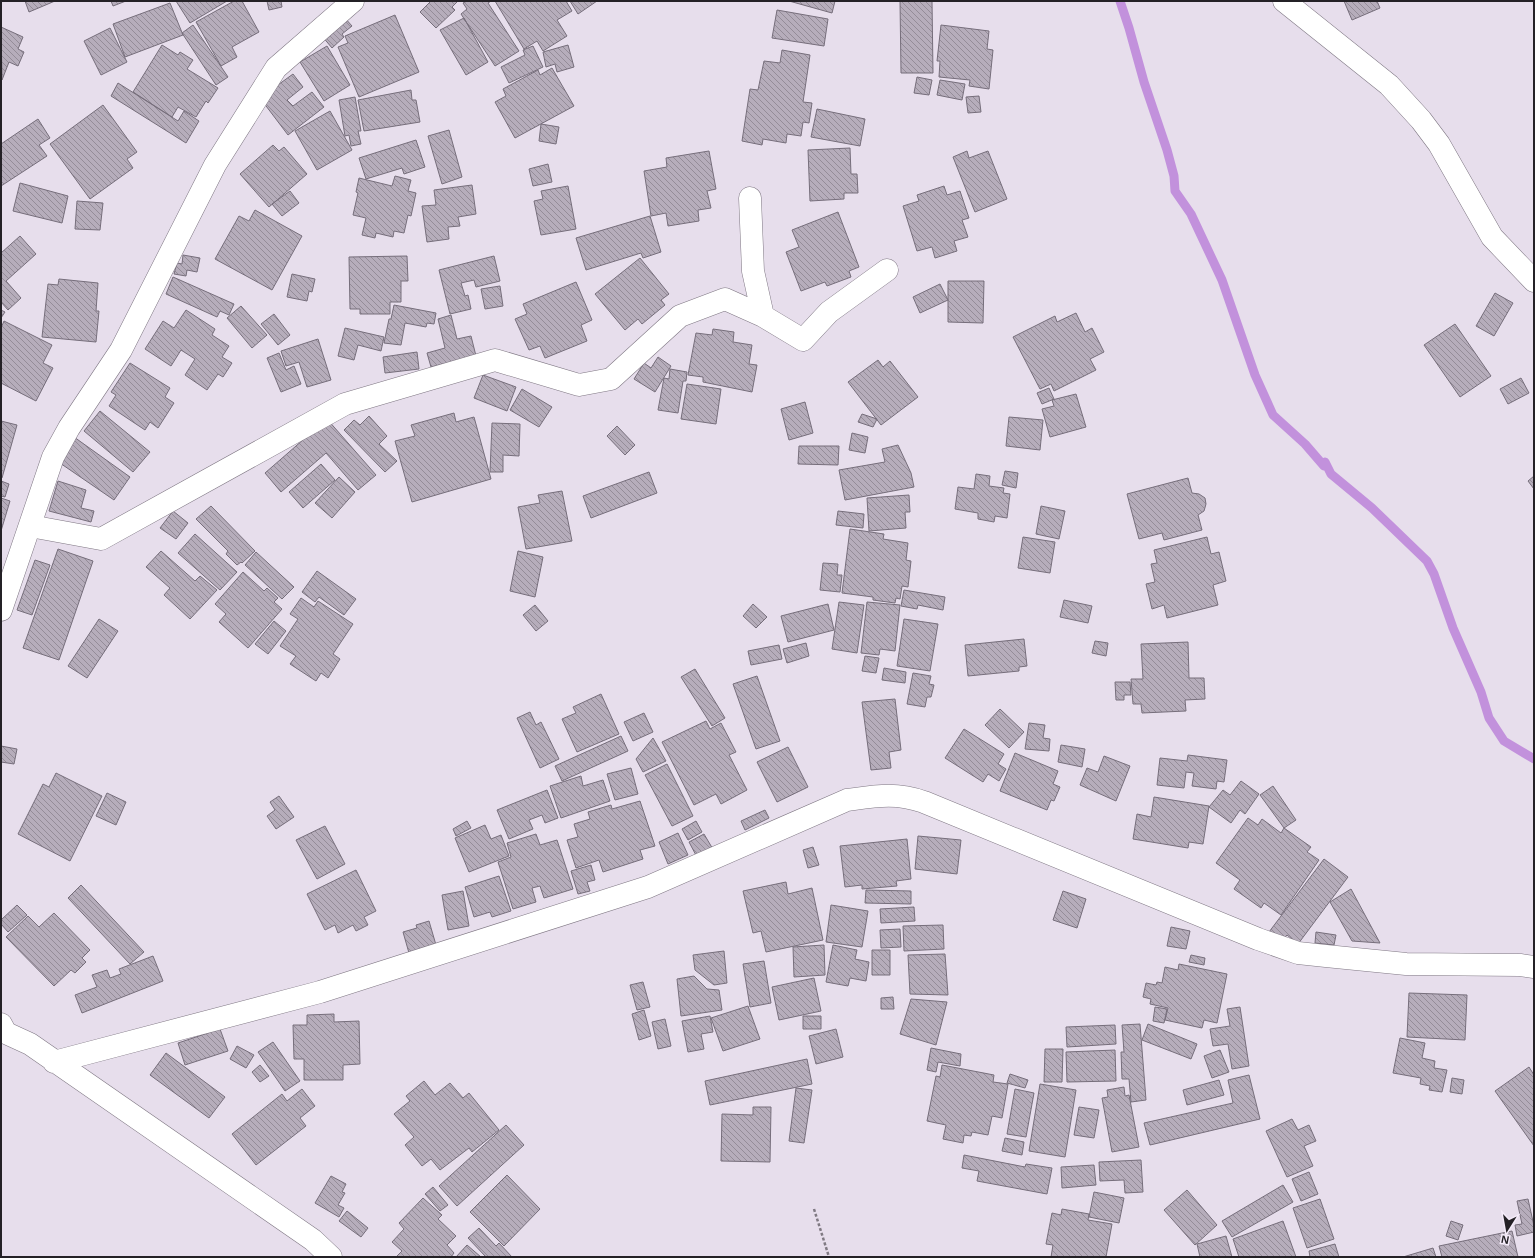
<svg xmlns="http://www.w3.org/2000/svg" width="1535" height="1258" font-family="Arial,sans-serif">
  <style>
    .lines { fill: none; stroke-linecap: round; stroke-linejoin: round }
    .stream { stroke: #c291dc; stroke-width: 9 }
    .building { fill: url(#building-back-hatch); stroke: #766e7b }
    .street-casing { stroke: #7f7783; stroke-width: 23 }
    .path { stroke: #807a83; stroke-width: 2.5; stroke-dasharray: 3 2; stroke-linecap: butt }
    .street { stroke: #fff; stroke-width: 22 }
  </style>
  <defs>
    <pattern id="building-back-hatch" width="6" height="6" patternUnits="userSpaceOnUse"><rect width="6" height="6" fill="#b6adbb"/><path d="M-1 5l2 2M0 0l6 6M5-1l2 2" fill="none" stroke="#948c98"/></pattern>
  </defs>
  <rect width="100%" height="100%" fill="#e7deec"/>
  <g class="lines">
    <path class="stream" d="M1120,1l9,27 15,54 23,68 7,26 1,15 16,23 31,66 33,95 18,40 32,29 19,22 1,-4 6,12 41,34 55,53 7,13 19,54 28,64 8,26 15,23 30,18"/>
  </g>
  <path class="building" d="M25,1h30l-26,11z
    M111,1h15l-13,5z
    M176,1h51l-37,22z
    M234,1h8l17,31 -27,15 5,10 -16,9 -25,-44z
    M267,1h14l1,6 -13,3z
    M431,1h27l-6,6 3,3 -19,18 -16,-16z
    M467,1h24l-3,2 31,48 -24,15 -34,-52 6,-5 -4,-6z
    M495,1h71l6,10 -15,9 10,16 -24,15 -6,-10 -13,8z
    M570,1h27l-19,13z
    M789,1h46l-3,12z
    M900,1h32l1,72h-32z
    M1344,1h33l3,7 -28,12z
    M170,3l13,32 -58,22 -12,-33z
    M777,10l51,9 -4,27 -52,-8z
    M395,15l24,57 -60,25 -21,-50 10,-4 -3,-7z
    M344,17l8,9 -10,8 2,3 -12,11 -10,-12z
    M464,18l24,44 -22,13 -26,-45z
    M193,25l35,52 -12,8 -34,-52z
    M941,25l48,6 -2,18 6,1 -4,39 -20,-3 1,-6 -31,-3 1,-16h-3z
    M1,27l22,10 -5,12 6,3 -6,14 -9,-4 -7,18z
    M110,28l17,34 -26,13 -17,-34z
    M162,45l16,10 2,-3 13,8 -6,9 31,19 -10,15 -2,-2 -10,16 -18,-10 -6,10 -39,-25z
    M568,45l6,22 -17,5 -2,-8 -9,3 -3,-15z
    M327,46l23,39 -26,16 -24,-39z
    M533,46l10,21 -34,16 -8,-16 24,-12 -2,-5z
    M782,50l28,5 -7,47 9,1 -3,20 -6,-1 -2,14 -14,-2 -1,9 -23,-4 -1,6 -20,-4 8,-52 8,1 6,-29 16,2z
    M552,68l22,38 -59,32 -20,-36 11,-6 -3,-7 35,-19 2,5z
    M293,74l10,13 -16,13 6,6 19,-14 12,15 -36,28 -28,-37z
    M917,77l15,3 -3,15 -15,-2z
    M940,80l25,4 -3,16 -25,-5z
    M118,83l60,38 6,-10 15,10 -13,22 -75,-47z
    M411,90l1,10h4l4,22 -56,9 -6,-31z
    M979,96l2,16 -13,1 -2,-16z
    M355,97l6,34h-3l3,13 -10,2 -2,-11 -4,1 -6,-36z
    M103,105l34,47 -10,7 6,9 -43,31 -40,-55z
    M817,109l48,10 -5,27 -49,-9z
    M330,111l22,39 -35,20 -22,-39z
    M38,119l12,19 -11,7 8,11 -46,30v-42z
    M541,124l18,3 -3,17 -17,-3z
    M449,130l13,47 -20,7 -14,-48z
    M416,140l9,27 -21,7 -2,-6 -36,11 -7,-21z
    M273,145l6,6 5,-4 23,27 -38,33 -29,-33z
    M850,148l1,26h6l1,19h-14v6l-34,2 -2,-51z
    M709,151l7,38 -9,2 4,17 -13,2 1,11 -31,5 -2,-13 -15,3 -7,-45 23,-4 -1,-9z
    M967,151l2,7 19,-7 19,48 -32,13 -22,-55z
    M548,164l4,18 -19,4 -4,-17z
    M395,176l16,4 -3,11 8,2 -5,23 -3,-1 -4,18 -10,-2 -1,6 -17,-4 -1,5 -13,-3 4,-17 -13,-3 5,-22 -2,-1 3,-14 33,8z
    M20,183l48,13 -6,27 -49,-12z
    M472,185l4,29 -18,3 2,9 -12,1 1,12 -22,3 -5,-36 14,-1 -2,-15z
    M568,186l8,43 -35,6 -7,-34 9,-2 -2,-8z
    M944,186l3,9 13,-4 9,27 -7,2 6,17 -14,4 3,10 -22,7 -3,-11 -15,4 -14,-45 16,-5 -2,-6z
    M290,191l9,12 -17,13 -10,-12z
    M77,201l26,2 -3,27 -25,-1z
    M255,210l47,26 -30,54 -57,-31 24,-43 10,5z
    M838,212l21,55 -10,4 2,6 -24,9 -2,-4 -24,9 -15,-39 13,-5 -7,-17z
    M650,216l11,36 -18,6 -2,-5 -55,17 -10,-32z
    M20,236l16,18 -30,27 15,17 -13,12 -7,-8v-49z
    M183,255l17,3 -3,14 -10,-2 -1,6 -12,-2 3,-11 5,1z
    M407,256l1,25h-7v21h-11v12h-30v-5h-10l-1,-52z
    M494,256l6,25 -24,6 -2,-7 -13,3 4,13 3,-1 3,14 -21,5 -11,-44z
    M640,258l29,36 -8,6 4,5 -23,19 -4,-5 -13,11 -30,-36z
    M292,274l23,5 -3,13 -3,-1 -2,10 -20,-4z
    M173,277l61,27 -5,11 -9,-4 -3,6 -51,-23z
    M59,279l39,4 -2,28h3l-3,31 -54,-5 6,-53 10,1z
    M948,281h36l-1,42 -35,-1z
    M576,282l16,38 -11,5 6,16 -42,17 -5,-12 -11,4 -14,-31 12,-5 -4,-10z
    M940,284l8,16 -28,13 -7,-16z
    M500,286l3,20 -18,3 -4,-20z
    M1495,293l18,10 -19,33 -18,-10z
    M394,305l42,8 -2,11 -7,-1 -1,4 -21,-4 -4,22 -17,-2 5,-24h2z
    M241,306l26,29 -15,13 -25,-30z
    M1,310l4,2 -4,6z
    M186,310l29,19 -3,6 17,11 -7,11 10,6 -9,14 -5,-3 -11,16 -22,-15 10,-16 -14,-9 -10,16 -26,-17 18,-28 11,7z
    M1076,313l9,19 7,-4 12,24 -14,7 6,11 -42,21 -3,-7 -11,5 -27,-52 42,-21 2,6z
    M274,314l16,21 -12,10 -17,-21z
    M451,315l6,24 14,-3 5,20 -45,11 -4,-14 18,-5 -7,-29z
    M4,321l48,24 -9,18 10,5 -17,33 -35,-18v-55z
    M1455,324l36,52 -31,21 -36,-52z
    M345,328l39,9 -3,14 -23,-6 -4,15 -16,-4z
    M713,329l21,3 -1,10 19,3 -3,19 8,1 -5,27 -49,-10v-5l-15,-2 8,-42 16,2z
    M318,339l13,41 -24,7 -8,-25 -13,4 -5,-15z
    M417,352l2,17 -34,4 -2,-16z
    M279,353l7,17 8,-4 7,18 -20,8 -14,-34z
    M658,357l13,9 -16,26 -21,-13 10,-16 7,5z
    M878,360l5,7 7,-6 28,36 -37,28 -33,-43z
    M130,363l40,25 -5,9 9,6 -16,25 -8,-6 -5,8 -36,-24 7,-11 -5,-3z
    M670,369l17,3 -1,9h-3l-5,32 -20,-3 6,-32 5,1z
    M483,375l33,12 -9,24 -33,-13z
    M1521,378l8,15 -21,11 -8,-15z
    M687,384l34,5 -5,35 -35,-5z
    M1049,388l5,11 -12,5 -5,-11z
    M522,389l30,18 -13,20 -29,-17z
    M1076,394l10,33 -36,10 -8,-28 12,-3 -2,-6z
    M805,402l8,31 -24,7 -8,-31z
    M100,411l50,41 -17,20 -49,-41z
    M454,413l2,9 18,-5 17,62 -79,23 -17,-61 20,-5 -4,-11z
    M862,414l15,5 -4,8 -15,-5z
    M369,416l18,20 -8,8 18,17 -12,11 -41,-42 10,-10 6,5z
    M1009,417l34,3 -3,30 -34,-4z
    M327,419l49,56 -18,15 -32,-37 -45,39 -16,-19z
    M1,421l16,4 -15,53h-1z
    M492,423l28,1 -1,32 -16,-1v17h-13z
    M617,426l18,19 -10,10 -18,-19z
    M852,433l16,4 -3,16 -16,-3z
    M74,437l56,40 -16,23 -57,-39z
    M898,445l13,28 3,14 -69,13 -6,-30 46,-8 -3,-13z
    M799,446h40l-1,19 -40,-1z
    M321,464l14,16 -32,28 -14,-16z
    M1005,471l13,2 -2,15 -14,-3z
    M649,472l8,21 -66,25 -8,-22z
    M976,474l14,2 -1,10 15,2 -1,5 7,1 -3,24 -12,-2 -1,6 -16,-3v-6l-23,-4 3,-22 16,2z
    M1534,476v13l-6,-8z
    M339,477l16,15 -23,26 -17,-15z
    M1188,478l4,15 7,1 6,4 1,6 -2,7 -6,4 4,15 -38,10 -2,-7 -23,6 -12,-45z
    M1,481l8,3 -4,13 -4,-1z
    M58,481l28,9 -5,18 13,3 -3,11 -42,-11z
    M562,491l10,50 -46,8 -8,-42 22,-4 -2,-8z
    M909,495l1,17h-5l1,16 -37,3 -2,-33z
    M1,498l9,3 -9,30z
    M211,506l44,45 -13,12 -1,-1 -4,3 -11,-11 2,-3 -32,-32z
    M1041,506l24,5 -6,28 -23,-5z
    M173,511l15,12 -12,16 -16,-11z
    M838,511l26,3 -1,14 -27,-3z
    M850,529l34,5 -1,5 25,4 -2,17 5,1 -3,26 -6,-1 -2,13 -4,-1 -1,5 -22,-3v-3l-31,-4z
    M195,534l42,38 -17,18 -42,-37z
    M1023,537l32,5 -5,31 -32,-5z
    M1207,537l4,17 8,-2 7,29 -13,4 5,20 -51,13 -3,-13 -12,4 -6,-25 9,-2 -4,-18 6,-1 -3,-13z
    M58,549l35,12 -34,99 -36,-12z
    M161,551l34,30 5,-5 17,14 -27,29 -26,-24 6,-7 -24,-21z
    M518,551l25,6 -8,40 -25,-6z
    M256,552l38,35 -12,12 -37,-34z
    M35,560l15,5 -18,50 -15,-5z
    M823,563l15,1 -1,11h5l-2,17 -20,-2z
    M317,571l39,28 -12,16 -25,-18 -4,5 -13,-10z
    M243,572l21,19 3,-3 11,10 -4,4 8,7 -34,39 -29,-26 7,-8 -11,-10z
    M904,590l41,7 -2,13 -25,-5 -1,4 -16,-3z
    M301,598l13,9 4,-6 35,23 -20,30 7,5 -12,19 -7,-5 -5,8 -26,-17 6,-8 -16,-10 18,-27 -8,-5z
    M1064,600l28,6 -4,17 -28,-6z
    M839,602l25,3 -7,48 -25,-4z
    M867,602l33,3 -5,46 -15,-2 -1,6 -18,-2z
    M753,604l14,13 -11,11 -13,-12z
    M828,604l6,26 -46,12 -7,-26z
    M535,605l13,16 -12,10 -13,-16z
    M99,619l19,12 -31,47 -19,-12z
    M904,619l34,5 -8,47 -33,-5z
    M274,621l12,10 -18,23 -13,-10z
    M1024,639l3,27 -8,1v4l-51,5 -3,-31z
    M1095,641l13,2 -2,13 -14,-3z
    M1188,642l1,36h15l1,21 -20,1 1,11 -44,2 -1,-9h-8l-2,-25h12l-2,-35z
    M806,643l3,13 -22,7 -4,-14z
    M779,645l3,14 -31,6 -3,-14z
    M865,656l14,2 -3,15 -14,-2z
    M884,668l22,4 -1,11 -23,-3z
    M695,669l30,49 -13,8 -31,-49z
    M913,673l18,3 -2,8 5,1 -3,12h-4l-2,10 -18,-3z
    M757,676l23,65 -24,8 -23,-65z
    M1115,682h15l1,13h-7v5h-8z
    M601,694l18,40 -42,18 -15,-33 14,-6 -3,-6z
    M895,699l6,51 -12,2 2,16 -20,2 -9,-68z
    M1000,709l24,23 -15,16 -24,-23z
    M530,712l6,13 5,-3 18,37 -19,9 -23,-50z
    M644,713l9,19 -20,9 -9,-19z
    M706,721l4,8 11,-6 15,29 -7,3 18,35 -26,14 -5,-10 -22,11 -32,-63z
    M1029,723l16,2 -2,13 7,1 -1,12 -24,-2z
    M964,729l40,25 -6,10 8,5 -7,12 -11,-7 -5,8 -38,-24z
    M621,736l7,15 -66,30 -7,-15z
    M653,738l13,23 -23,11 -7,-13z
    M1061,745l24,4 -3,18 -24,-5z
    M1,746l16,3 -3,15 -13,-2z
    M788,747l20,40 -31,15 -20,-40z
    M1015,753l43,18 -5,13 7,3 -6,14 -3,-1 -4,10 -47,-19z
    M1188,755l39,5 -3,22 -7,-1 -1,8 -24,-3 2,-13 -8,-1 -2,16 -27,-3 3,-27 27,3z
    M1104,756l26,10 -14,35 -36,-16 7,-17 11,4z
    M667,764l26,52 -21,10 -27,-51z
    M631,768l7,26 -23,6 -8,-26z
    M56,773l46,23 -32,65 -52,-27 25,-50 6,3z
    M581,776l2,10 20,-6 7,21 -49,17 -11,-32z
    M1241,781l18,13 -14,20 -5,-4 -9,13 -22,-16 14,-17 7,5z
    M1273,786l23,34 -12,8 -24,-33z
    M547,790l11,28 -13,5 -3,-8 -13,5 4,9 -24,10 -12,-29z
    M107,793l19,9 -10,23 -20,-9z
    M279,796l15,21 -18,12 -9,-13 8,-6 -5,-8z
    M1154,797l55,9 -6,38 -14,-2 -1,6 -55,-9 4,-25 14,3z
    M640,801l15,45 -15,4 3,9 -40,13 -4,-12 -23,8 -9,-28 11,-3 -4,-13 16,-5 -2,-7 23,-7 1,4z
    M765,810l4,8 -24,12 -4,-9z
    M1248,818l10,7 4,-6 19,14 3,-5 27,19 -4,5 12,8 -38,55 -17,-12 -3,5 -27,-19 6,-9 -24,-17z
    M467,821l4,7 -15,8 -3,-7z
    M696,821l6,11 -14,8 -6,-11z
    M485,825l6,14 10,-4 8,21 -40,16 -14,-34z
    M325,826l20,38 -28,15 -21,-39z
    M678,833l10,22 -20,9 -9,-22z
    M536,834l4,11 17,-5 16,49 -29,9 -4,-12 -8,2 4,14 -23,7 -15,-47 13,-5 -4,-14z
    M704,834l10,17 -16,8 -9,-17z
    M918,836l43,4 -4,34 -42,-5z
    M907,839l4,40 -15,2 1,5 -35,3v-4l-17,2 -5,-41z
    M813,847l6,18 -11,3 -5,-18z
    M1324,859l24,18 -50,67 -11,-9 -5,6 -13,-9z
    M591,865l4,15 -8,2 3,9 -12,3 -7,-23z
    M356,870l20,41 -12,6 4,8 -12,6 -3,-6 -15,8 -3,-8 -10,5 -18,-36z
    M499,876l12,35 -19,6 -2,-5 -16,5 -9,-30z
    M786,882l2,12 24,-6 11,52 -57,12 -5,-21 -8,2 -10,-42z
    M81,885l63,67 -14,12 -62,-66z
    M1351,889l29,54 -28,-2 -22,-39z
    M866,890l45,1v13l-46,-1z
    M463,891l6,35 -21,4 -6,-35z
    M1063,891l23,8 -9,29 -24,-8z
    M17,905l10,10 -19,17 -7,-8v-4z
    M831,905l37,6 -6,36 -36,-5z
    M914,907l1,14 -34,2 -1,-14z
    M54,913l36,37 -8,8 4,4 -11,11 -4,-3 -17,16 -48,-49 22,-21 11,11z
    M429,921l7,24 -27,8 -6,-21 14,-4 -1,-3z
    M943,925l1,24 -40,2 -1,-25z
    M1171,927l19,4 -4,18 -19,-3z
    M900,929l1,18 -20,1 -1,-18z
    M1316,932l20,3 -2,10 -19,-2z
    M824,945l1,30 -31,2 -1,-30z
    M833,945l24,5 -2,9 14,3 -3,19 -16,-3 -2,8 -22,-4z
    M872,950h18v25h-18z
    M724,951l3,32 -13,2 -19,-15 -2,-15z
    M945,954l3,41 -38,-1 -2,-39z
    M1191,955l14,3 -1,7 -15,-3z
    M153,956l10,25 -81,32 -7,-18 22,-8 -5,-12 15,-5 3,8 11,-4 -2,-5z
    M764,961l7,42 -21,4 -7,-43z
    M1179,964l48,10 -10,49 -13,-3 -2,8 -37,-8 3,-12 -18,-4 1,-5 -8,-2 3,-14 10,2 1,-3 5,1 3,-16 13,3z
    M694,976l13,13 12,1 3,20 -41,6 -4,-37z
    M814,978l7,33 -42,9 -7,-33z
    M643,982l7,25 -13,3 -7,-25z
    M1409,993l58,2 -2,45 -58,-3z
    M893,997l1,12h-13v-11z
    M911,999l36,3 -11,43 -36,-11z
    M748,1006l12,33 -37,12 -12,-33z
    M1155,1007l12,2 -3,14 -11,-2z
    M1240,1007l9,59 -17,3 -4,-25 -15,2 -3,-17 20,-3 -3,-17z
    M644,1010l7,26 -12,4 -7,-26z
    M334,1014v8l25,-1 1,43 -17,1v15h-39v-21h-10l-1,-34h14v-10z
    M710,1016l3,16 -12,2 3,15 -16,3 -6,-31z
    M803,1016h18v13h-18z
    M665,1019l6,27 -13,3 -6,-27z
    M1140,1024l6,76 -15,2 -2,-23h-7l-1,-27h3l-2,-27z
    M1148,1024l49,20 -6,15 -49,-19z
    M1115,1025l1,19 -49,3 -1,-20z
    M220,1029l8,22 -43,14 -7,-22z
    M836,1029l7,28 -27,7 -7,-28z
    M1400,1038l25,5 -3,15 13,3 -1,7 13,2 -5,22 -13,-2 1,-4 -10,-2 1,-6 -28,-5z
    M273,1042l27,39 -15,10 -27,-39z
    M237,1046l17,9 -8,13 -16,-9z
    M931,1048l30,6 -1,12 -22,-4 -2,10 -9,-2z
    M1045,1049h18l-1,33h-18z
    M1115,1050l1,31 -49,1 -1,-30z
    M1220,1050l9,22 -17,6 -8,-22z
    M166,1053l59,44 -16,21 -59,-43z
    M807,1059l5,25 -102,21 -5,-24z
    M260,1065l9,11 -9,6 -8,-10z
    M942,1065l52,10 -1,7 15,2 -6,34 -10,-2 -4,19 -16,-3 -1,4 -7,-1 -1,8 -20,-4 3,-14 -19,-4 9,-45 4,1z
    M1529,1067l5,8v71l-39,-55z
    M1010,1074l18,6 -3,8 -18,-5z
    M1249,1075l11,44 -110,26 -6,-22 89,-20 -5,-23z
    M1452,1078l12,2 -2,14 -12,-2z
    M1219,1080l5,15 -37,10 -4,-15z
    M424,1081l11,14 15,-12 13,15 6,-5 30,37 -27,22 -3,-4 -29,22 -9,-11 -9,7 -17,-21 9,-8 -20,-23 16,-13 -4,-5z
    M1040,1084l36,6 -11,67 -36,-6z
    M1124,1087l1,9 4,-1 10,52 -27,5 -10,-54 6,-1 -1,-7z
    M796,1088l16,2 -8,53 -15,-2z
    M302,1089l13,17 -15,12 6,8 -50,39 -24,-31 50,-40 5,7z
    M1015,1089l19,4 -8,44 -19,-3z
    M753,1107h18l-1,55 -49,-1 1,-47 31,1z
    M1079,1107l20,3 -5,28 -20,-3z
    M1292,1119l6,11 11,-5 7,16 -12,5 9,20 -26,11 -21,-46z
    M506,1125l18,20 -67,61 -18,-20z
    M1005,1138l19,4 -2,13 -20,-4z
    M964,1155l61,12 1,-3 26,4 -5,26 -70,-13 2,-10 -17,-3z
    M1141,1160l2,32 -18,1 -1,-13 -24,1 -1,-19z
    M1094,1165l2,20 -34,3 -1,-21z
    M1309,1172l9,22 -17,7 -9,-22z
    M507,1175l33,34 -36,37 -34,-34z
    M331,1176l15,8 -4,8 3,1 -7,12 6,3 -5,9 -24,-14z
    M1283,1185l10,17 -61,35 -10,-16z
    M433,1187l15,18 -8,6 -15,-17z
    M1187,1190l30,35 -22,20 -31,-35z
    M1094,1192l30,6 -5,25 -30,-6z
    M423,1198l19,17 -4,4 18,17 -9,9 7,8 -3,4h-55l6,-6 -10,-9 12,-13 -5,-6z
    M1320,1199l14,40 -27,9 -14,-40z
    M1528,1199l6,27v6l-17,4 -2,-11 7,-1 -5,-23z
    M1062,1209l27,5 -1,6 24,4 -6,33h-55l2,-12 -7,-1 6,-31 9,2z
    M347,1211l21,17 -7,9 -22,-16z
    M1283,1221l13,36h-57l-6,-18z
    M1451,1221l12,4 -5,15 -12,-4z
    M479,1228l17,18 3,-3 13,14h-26l-18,-19z
    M1512,1231l6,26h-76l-3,-11z
    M1226,1236l6,21h-32l-3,-13z
    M1335,1244l4,13h-29l-1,-6z
    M467,1245l14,12h-25z
    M1433,1248l3,9h-33z"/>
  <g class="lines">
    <g class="street-casing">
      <path id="street" d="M1284,1l105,84 32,35 18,24 53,93 42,44
        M750,198l3,73 10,45
        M30,526l71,13 244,-135 150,-44 84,25 32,-6 69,-63 45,-17 38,17 40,24 26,-28 58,-42
        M1,610l52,-153 16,-29 52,-78 94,-185 61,-97 77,-67
        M1,1024l5,9 24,11 283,196 18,17
        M54,1062l266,-70 328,-105 199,-87c29,-4 49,-8 77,2l334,137 40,14 28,3 80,8 114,1 14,2"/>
    </g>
    <path class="path" d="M814,1209l15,48"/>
    <use href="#street" class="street"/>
  </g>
  <rect width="1535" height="1258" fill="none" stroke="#242126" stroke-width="4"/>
  <g transform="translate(1507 1230) rotate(191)" stroke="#f4ebf9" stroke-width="3" paint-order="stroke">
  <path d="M0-3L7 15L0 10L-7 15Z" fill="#242126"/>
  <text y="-6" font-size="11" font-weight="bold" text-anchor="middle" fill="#242126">N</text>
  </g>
</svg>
